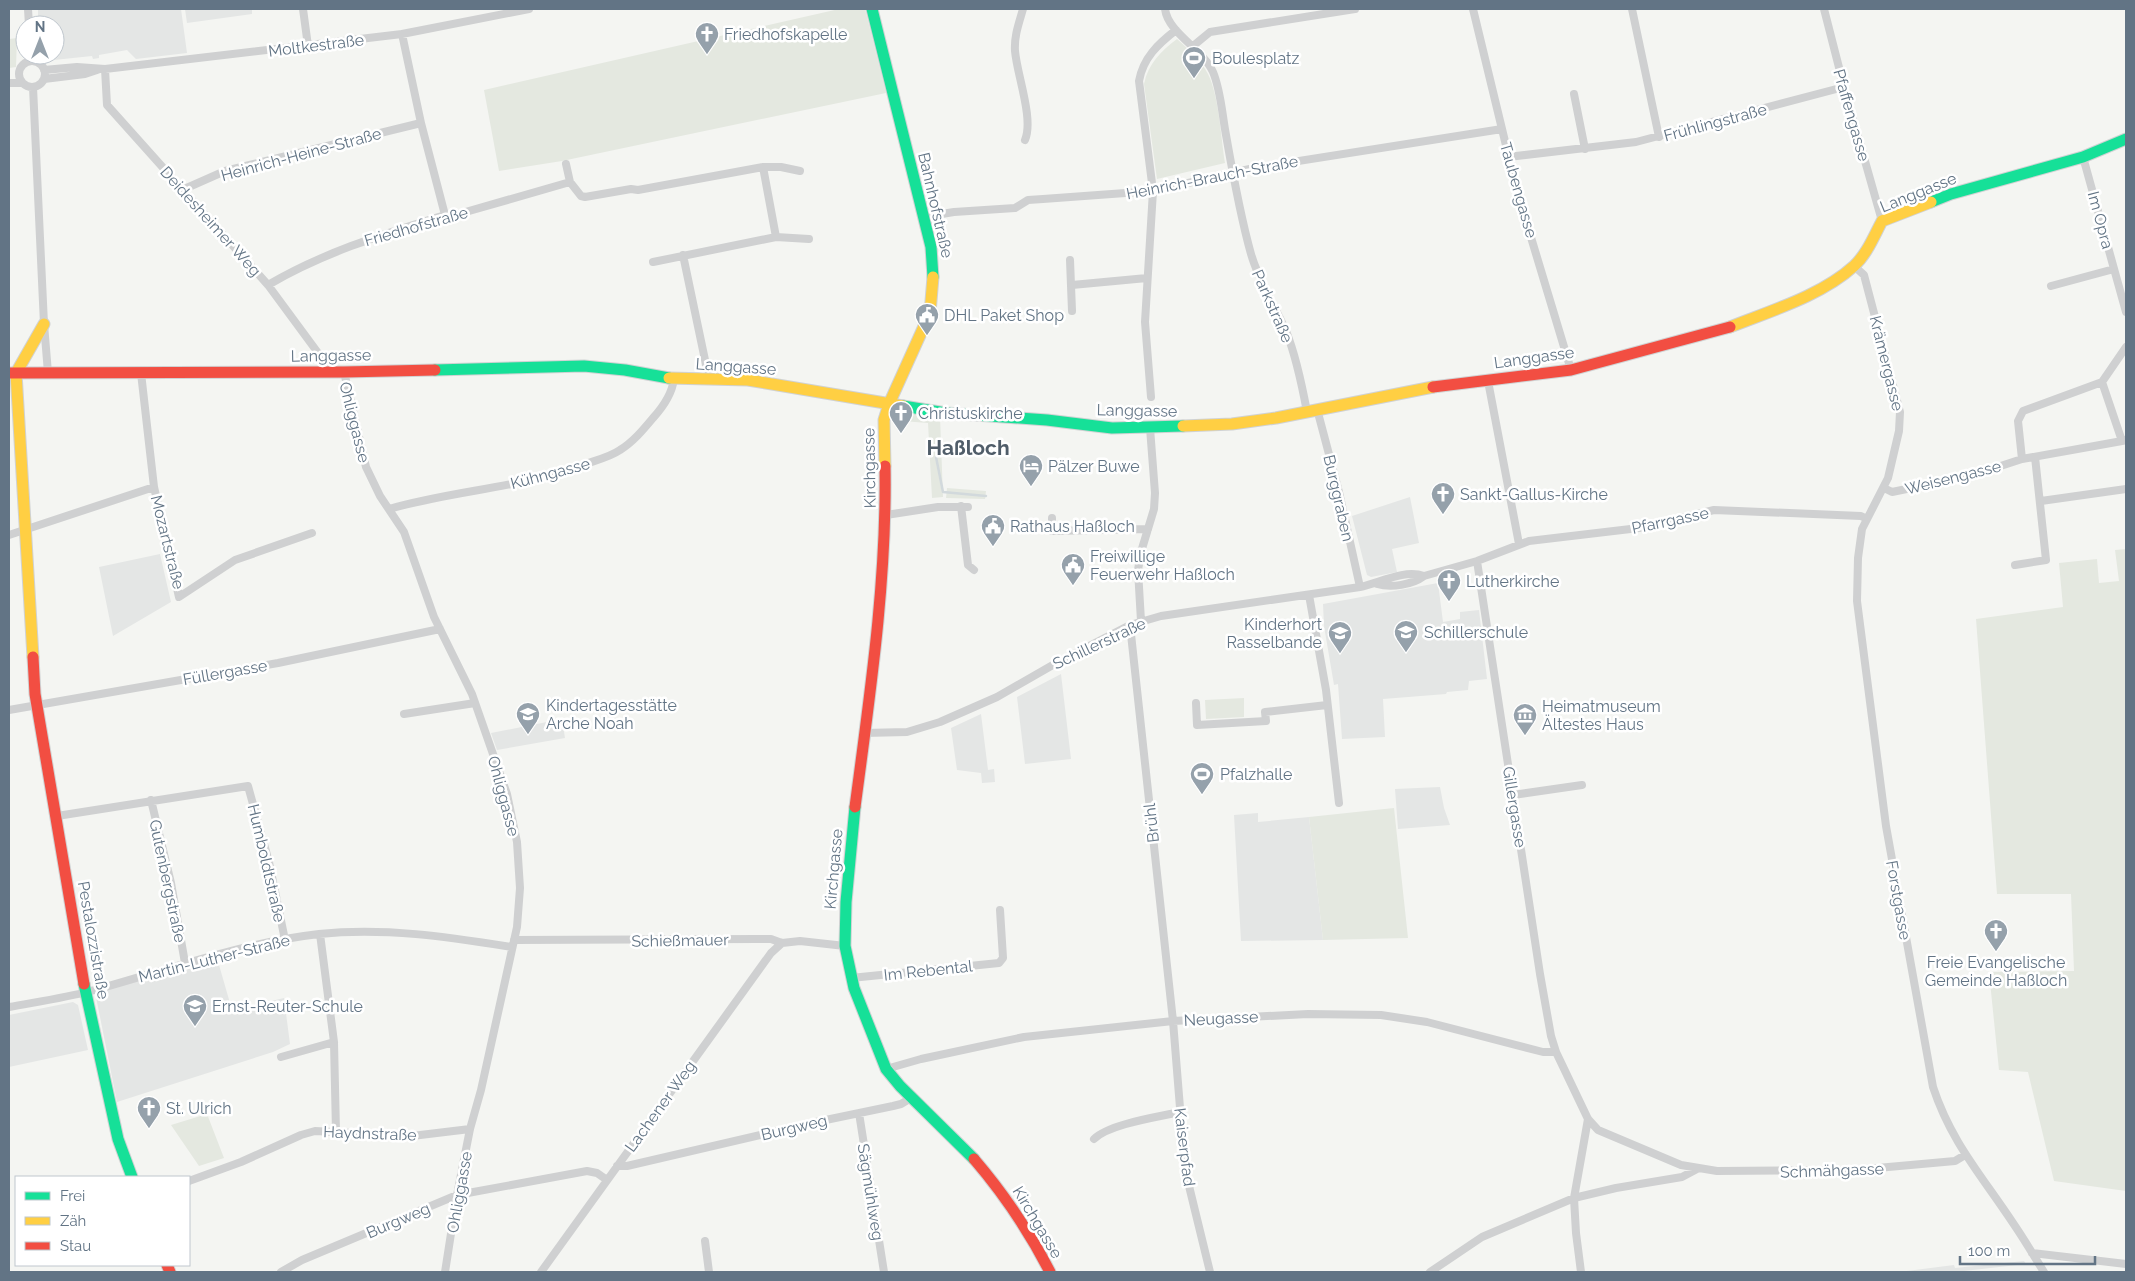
<svg xmlns="http://www.w3.org/2000/svg" width="2135" height="1281" font-family="Raleway,sans-serif">
  <style>
    .built { fill: #e4e6e5 }
    .green { fill: #e4e8e0 }
    .lines { fill: none; stroke-linecap: round; stroke-linejoin: round }
    .stream { stroke: #d2d9dc; stroke-width: 2.5 }
    .fast-casing { stroke: #d0d2d3; stroke-width: 13 }
    .slow-casing { stroke: #d0d2d3; stroke-width: 13 }
    .jam-casing { stroke: #d0d2d3; stroke-width: 13 }
    .street { stroke: #cfd0d1; stroke-width: 8 }
    .fast { stroke: #16e098; stroke-width: 11 }
    .slow { stroke: #ffcf43; stroke-width: 11 }
    .jam { stroke: #f24e42; stroke-width: 11 }
    .labels { text-anchor: middle; stroke-width: 5; stroke-linejoin: round; paint-order: stroke }
    .poi-label { font-size: 16px; fill: #627485; stroke: #fff; text-anchor: start }
    .street-label { font-size: 16px; fill: #627485; stroke: #fff }
    .district-label { font-size: 21px; font-weight: bold; fill: #505d69; stroke: #fff }
  </style>
  <rect width="100%" height="100%" fill="#f4f5f2"/>
  <path class="built" d="M38,9h143l6,44 -51,6 -9,-9 -28,5v3l-6,1 -1,-3 -38,4 -7,-5h8v-30h-17z
    M185,9h67v5l-65,9z
    M1410,497l9,46 -27,6 5,23 -26,5 -4,-2 -15,-59z
    M160,554l11,48 -58,34 -14,-69z
    M1438,583l5,39 17,-3v-7l19,-2 8,69 -18,2 -1,9 -21,2 -1,2 -63,5 2,38 -43,2 -4,-55 -4,1 -10,-59 -1,-22z
    M1061,674l10,85 -46,5 -8,-67z
    M981,714l7,56 6,-1 1,13 -13,1 -1,-10 -24,-3 -6,-42z
    M562,719l3,19 -68,12 -6,-17z
    M1440,787l4,21 6,17 -52,4 -3,-40z
    M1258,813v9l51,-5 14,123 -82,1 -7,-126z
    M217,958l15,52 52,-12 6,46 -17,8 -156,50 -22,-110z
    M73,1002l5,3 10,45 -79,17v-52z
    M2024,1261l2,3 -71,8h-56l55,-7 1,3z"/>
  <path class="green" d="M839,9h26l21,84 -324,68 -63,10 -15,-81z
    M17,38l-1,29 -7,1v-29z
    M1177,39c11,10 24,21 31,35 11,22 13,64 17,89l-68,16 -13,-95c4,-20 17,-33 33,-45z
    M891,408l49,8 3,81 -11,1 -4,-75 -39,-3z
    M947,488l39,3 -1,8 -39,-1z
    M2126,549v642l-72,-10 -26,-109 -29,-2 -10,-98 85,-1 -3,-77h-74l-21,-275 87,-12 -4,-44 38,-4 2,24 20,-2 -4,-31z
    M1244,698v19l-38,2 -1,-19z
    M1394,808l14,130 -85,2 -14,-123z
    M207,1114l17,44 -25,8 -28,-41z"/>
  <g class="lines">
    <path class="stream" d="M936,457l7,35 43,4"/>
    <g class="fast-casing">
      <path id="fast" d="M872,9l59,238 2,30
        M1931,202l20,-8 132,-37 43,-18
        M435,370l149,-4 41,4 44,8
        M903,406l43,7 101,7 65,8 71,-2
        M855,807l-9,95 -1,44 9,42 32,81 14,17 74,73
        M84,984l34,155 14,38"/>
    </g>
    <g class="slow-casing">
      <path id="slow" d="M1730,327c40,-16 91,-31 124,-61 13,-12 20,-30 28,-45l49,-19
        M669,378l79,2 155,26
        M1183,426l49,-2 44,-6 157,-31
        M885,466l-1,-46 5,-16 41,-91 3,-36
        M33,657l-17,-284 28,-49"/>
    </g>
    <g class="jam-casing">
      <path id="jam" d="M9,373l335,-1 91,-2
        M1433,387l138,-17 159,-43
        M33,657l2,37 49,290
        M855,807c15,-113 32,-227 30,-341
        M974,1159c30,35 55,72 76,113
        M167,1265l3,7"/>
    </g>
    <path class="street" d="M28,9l1,16
      M303,9l5,37
      M1023,9c-4,14 -9,27 -8,42 2,24 19,68 10,89
      M1165,9c3,24 38,40 48,63 8,19 9,42 13,63 7,40 14,80 25,119 8,28 23,50 35,77 10,25 16,54 21,81
      M1473,9l44,182 54,179
      M1632,9l27,128
      M1824,9l20,78 38,134
      M402,34l19,89 24,92
      M1193,46l17,-14 145,-23
      M19 74a13 13 0 1 1 26 0a13 13 0 1 1-26 0Z
      M105,69l2,36 161,180 56,76 5,11
      M44,70l33,-3 28,2 297,-35 127,-25
      M44,79l41,-5 12,-4
      M9,83h13
      M33,87l11,237 4,49
      M1574,94l11,55
      M1508,157l128,-15 208,-55
      M2083,157l43,155
      M566,164l4,18 11,14 4,1 46,-8 7,1 125,-23h18l19,4
      M763,167l13,70
      M182,190l43,-19 196,-48
      M923,217l31,-5 61,-4 13,-8 15,-1 110,-8 101,-23 248,-39
      M683,255l26,124
      M1070,260l2,51
      M653,262l123,-25 33,2
      M1854,266l10,9 36,137 -1,19 -11,47 -26,51 -4,29 -1,43 29,225 47,261c18,55 49,89 80,136 11,16 21,33 31,49
      M268,285c56,-33 116,-51 177,-70h10l115,-33
      M1072,285l75,-7
      M2051,286l63,-17
      M344,372l22,95 14,29 24,36 30,85 38,77 35,100 10,48 3,46 -3,39 -36,163 -11,39 -13,66 -12,77
      M141,373l13,114 25,110 56,-37 77,-27
      M1488,381l31,163
      M2102,382l20,59 4,-1
      M1151,397l-6,-75 8,-131 -14,-110c4,-23 19,-37 37,-51
      M1317,409l22,83 21,95
      M2022,459l-4,-38 5,-10 79,-29 24,-35
      M1884,488l8,4 78,-16 52,-17 100,-18
      M2041,501l85,-12
      M961,506l7,59 6,5
      M389,509c65,-19 133,-21 196,-45 12,-4 25,-7 35,-14 13,-8 23,-20 33,-32 10,-11 19,-24 21,-39
      M886,515l52,-8h30
      M1052,518v13l96,-2
      M9,535l145,-48
      M1477,561l63,413 11,62 5,16 32,67 10,11 83,35 36,6 138,-1 100,-9 10,-6
      M2015,565l31,-5 -11,-103
      M1377,584c14,4 35,1 47,-8l53,-15 52,-20 110,-13 75,-18 147,6 6,3
      M1309,595l17,95 13,113
      M1141,621l-3,-51 3,-18 13,-43 1,-16 -5,-65
      M1130,625l43,396 10,124 6,41 21,86
      M1196,703l1,22 69,-4 -1,-9 62,-7
      M9,710l269,-47 162,-34
      M404,714l71,-11
      M864,733l43,-1 33,-10 57,-25 61,-35 72,-37 31,-9 199,-29c19,-4 44,-18 64,-11
      M1513,795l69,-10
      M151,800l20,83 14,80
      M57,816l191,-30 21,76 16,78
      M320,934l14,108 2,90
      M514,940l243,-1h14l11,4 18,-2 45,5
      M851,978l148,-15 4,-5 -3,-48
      M9,1007c27,-5 55,-9 82,-16 76,-21 150,-48 228,-57 65,-7 129,3 193,13
      M281,1057l53,-15
      M886,1069l35,-10 103,-22 149,-16 135,-7 73,1 46,7 116,30h13
      M859,1113l25,159
      M1094,1139c15,-15 64,-22 86,-27
      M617,1166h10l189,-44 77,-16 8,-2 10,-6
      M189,1181l52,-19 60,-27 14,-4 97,5 58,-7
      M705,1241l4,31
      M2032,1253l94,11
      M281,1272l21,-12 155,-65 130,-24 10,2 10,7
      M541,1272l230,-319 11,-10
      M1430,1272l52,-35 92,-39 42,-10 66,-11 15,-8
      M1581,1272l-5,-39 -2,-35 14,-79"/>
    <use href="#fast" class="fast"/>
    <use href="#slow" class="slow"/>
    <use href="#jam" class="jam"/>
  </g>
  <defs>
    <g id="church-pin" transform="scale(1.25)"><path d="M0 17L-7.5 6A9.5 9.5 0 1 1 7.5 6Z" fill="#95a1ab" stroke="#fff"/><path d="M-1.2-6h2.4v3.5h3.3v2.4h-3.3V6h-2.4V-.1h-3.3v-2.4h3.3Z" fill="#fff"/></g>
    <g id="stadium-pin" transform="scale(1.25)"><path d="M0 17L-7.5 6A9.5 9.5 0 1 1 7.5 6Z" fill="#95a1ab" stroke="#fff"/><path d="M0-5a6.5 5 0 1 0 0 10a6.5 5 0 1 0 0-10ZM-3.5-1.8h7v3.6h-7Z" fill="#fff"/></g>
    <g id="civic-pin" transform="scale(1.25)"><path d="M0 17L-7.5 6A9.5 9.5 0 1 1 7.5 6Z" fill="#95a1ab" stroke="#fff"/><path d="M-.6-6.5H3V-4.5H.6V-3L4-1V1h2V6H-6V1h2V-1L-.6-3ZM-1.2 2.5V6h2.4V2.5Z" fill="#fff"/></g>
    <g id="hotel-pin" transform="scale(1.25)"><path d="M0 17L-7.5 6A9.5 9.5 0 1 1 7.5 6Z" fill="#95a1ab" stroke="#fff"/><path d="M-6-4.5h1.5V1H6V5H4.5V3h-9V5H-6ZM-4 0a1.8 1.8 0 1 1 3.6 0ZM.5 0V-2.5h3Q6-2.5 6 0Z" fill="#fff"/></g>
    <g id="school-pin" transform="scale(1.25)"><path d="M0 17L-7.5 6A9.5 9.5 0 1 1 7.5 6Z" fill="#95a1ab" stroke="#fff"/><path d="M0-5L7-2L0 1L-7-2ZM-4 1L0 2.5L4 1V4Q0 6-4 4Z" fill="#fff"/></g>
    <g id="museum-pin" transform="scale(1.25)"><path d="M0 17L-7.5 6A9.5 9.5 0 1 1 7.5 6Z" fill="#95a1ab" stroke="#fff"/><path d="M0-6L6-3V-2H-6V-3ZM-5-1h2V3h-2ZM-1-1h2V3h-2ZM3-1h2V3H3ZM-6 4H6V6H-6Z" fill="#fff"/></g>
  </defs>
  <g fill-rule="evenodd">
    <use href="#church-pin" x="707" y="34"/>
    <use href="#stadium-pin" x="1194" y="58"/>
    <use href="#civic-pin" x="927" y="315"/>
    <use href="#church-pin" x="901" y="413"/>
    <use href="#hotel-pin" x="1031" y="466"/>
    <use href="#church-pin" x="1443" y="494"/>
    <use href="#civic-pin" x="993" y="526"/>
    <use href="#civic-pin" x="1073" y="565"/>
    <use href="#church-pin" x="1449" y="581"/>
    <use href="#school-pin" x="1406" y="632"/>
    <use href="#school-pin" x="1340" y="633"/>
    <use href="#school-pin" x="528" y="714"/>
    <use href="#museum-pin" x="1525" y="715"/>
    <use href="#stadium-pin" x="1202" y="774"/>
    <use href="#church-pin" x="1996" y="931"/>
    <use href="#school-pin" x="195" y="1006"/>
    <use href="#church-pin" x="149" y="1108"/>
  </g>
  <g class="labels">
    <g class="poi-label">
      <text x="724" y="40">Friedhofskapelle</text>
      <text x="1212" y="64">Boulesplatz</text>
      <text x="944" y="321">DHL Paket Shop</text>
      <text x="918" y="419">Christuskirche</text>
      <text x="1048" y="472">Pälzer Buwe</text>
      <text x="1460" y="500">Sankt-Gallus-Kirche</text>
      <text x="1010" y="532">Rathaus Haßloch</text>
      <text x="1090" y="562">Freiwillige<tspan x="1090" dy="18">Feuerwehr Haßloch</tspan></text>
      <text x="1466" y="587">Lutherkirche</text>
      <text x="1322" y="630" text-anchor="end">Kinderhort<tspan x="1322" dy="18">Rasselbande</tspan></text>
      <text x="1424" y="638">Schillerschule</text>
      <text x="546" y="711">Kindertagesstätte<tspan x="546" dy="18">Arche Noah</tspan></text>
      <text x="1542" y="712">Heimatmuseum<tspan x="1542" dy="18">Ältestes Haus</tspan></text>
      <text x="1220" y="780">Pfalzhalle</text>
      <text x="1996" y="968" text-anchor="middle">Freie Evangelische<tspan x="1996" dy="18">Gemeinde Haßloch</tspan></text>
      <text x="212" y="1012">Ernst-Reuter-Schule</text>
      <text x="166" y="1114">St. Ulrich</text>
    </g>
    <g class="street-label">
      <text transform="translate(316 45) rotate(-7)" y="6">Moltkestraße</text>
      <text transform="translate(1852 115) rotate(74)" y="6">Pfaffengasse</text>
      <text transform="translate(1715 122) rotate(-15)" y="6">Frühlingstraße</text>
      <text transform="translate(301 154) rotate(-15)" y="6">Heinrich-Heine-Straße</text>
      <text transform="translate(1212 177) rotate(-11)" y="6">Heinrich-Brauch-Straße</text>
      <text transform="translate(1519 190) rotate(74)" y="6">Taubengasse</text>
      <text transform="translate(1918 192) rotate(-22)" y="6">Langgasse</text>
      <text transform="translate(936 205) rotate(77)" y="6">Bahnhofstraße</text>
      <text transform="translate(2101 220) rotate(75)" y="6">Im Opra</text>
      <text transform="translate(211 221) rotate(48)" y="6">Deidesheimer Weg</text>
      <text transform="translate(416 226) rotate(-16)" y="6">Friedhofstraße</text>
      <text transform="translate(1273 306) rotate(66)" y="6">Parkstraße</text>
      <text transform="translate(331 355) rotate(-1)" y="6">Langgasse</text>
      <text transform="translate(1534 357) rotate(-8)" y="6">Langgasse</text>
      <text transform="translate(1887 363) rotate(76)" y="6">Krämergasse</text>
      <text transform="translate(736 366) rotate(4)" y="6">Langgasse</text>
      <text transform="translate(1137 410) rotate(1)" y="6">Langgasse</text>
      <text transform="translate(355 422) rotate(76)" y="6">Ohliggasse</text>
      <text transform="translate(869 468) rotate(-91)" y="6">Kirchgasse</text>
      <text transform="translate(550 473) rotate(-15)" y="6">Kühngasse</text>
      <text transform="translate(1953 477) rotate(-14)" y="6">Weisengasse</text>
      <text transform="translate(1339 498) rotate(77)" y="6">Burggraben</text>
      <text transform="translate(1670 520) rotate(-12)" y="6">Pfarrgasse</text>
      <text transform="translate(168 542) rotate(76)" y="6">Mozartstraße</text>
      <text transform="translate(1099 643) rotate(-25)" y="6">Schillerstraße</text>
      <text transform="translate(225 672) rotate(-10)" y="6">Füllergasse</text>
      <text transform="translate(504 796) rotate(75)" y="6">Ohliggasse</text>
      <text transform="translate(1515 807) rotate(81)" y="6">Gillergasse</text>
      <text transform="translate(1151 823) rotate(-96)" y="6">Brühl</text>
      <text transform="translate(267 863) rotate(77)" y="6">Humboldtstraße</text>
      <text transform="translate(833 869) rotate(-85)" y="6">Kirchgasse</text>
      <text transform="translate(168 881) rotate(78)" y="6">Gutenbergstraße</text>
      <text transform="translate(1899 900) rotate(80)" y="6">Forstgasse</text>
      <text transform="translate(94 940) rotate(80)" y="6">Pestalozzistraße</text>
      <text transform="translate(680 940) rotate(-1)" y="6">Schießmauer</text>
      <text transform="translate(214 958) rotate(-14)" y="6">Martin-Luther-Straße</text>
      <text transform="translate(928 970) rotate(-6)" y="6">Im Rebental</text>
      <text transform="translate(1221 1018) rotate(-3)" y="6">Neugasse</text>
      <text transform="translate(660 1106) rotate(-54)" y="6">Lachener Weg</text>
      <text transform="translate(794 1127) rotate(-13)" y="6">Burgweg</text>
      <text transform="translate(370 1133) rotate(2)" y="6">Haydnstraße</text>
      <text transform="translate(1185 1147) rotate(83)" y="6">Kaiserpfad</text>
      <text transform="translate(1832 1170) rotate(-2)" y="6">Schmähgasse</text>
      <text transform="translate(459 1192) rotate(-80)" y="6">Ohliggasse</text>
      <text transform="translate(871 1192) rotate(81)" y="6">Sägmühlweg</text>
      <text transform="translate(398 1220) rotate(-23)" y="6">Burgweg</text>
      <text transform="translate(1038 1222) rotate(59)" y="6">Kirchgasse</text>
    </g>
    <g class="district-label">
      <text x="968" y="455">Haßloch</text>
    </g>
  </g>
  <rect width="2135" height="1281" fill="none" stroke="#627485" stroke-width="20"/>
  <rect x="15" y="1176" width="175" height="90" fill="#ffffff" stroke="#c0c7ce"/>
  <rect x="25" y="1192" width="25" height="8" fill="#16e098" stroke="#c0c7ce"/>
  <text x="60" y="1201" font-size="15" fill="#627485">Frei</text>
  <rect x="25" y="1217" width="25" height="8" fill="#ffcf43" stroke="#c0c7ce"/>
  <text x="60" y="1226" font-size="15" fill="#627485">Zäh</text>
  <rect x="25" y="1242" width="25" height="8" fill="#f24e42" stroke="#c0c7ce"/>
  <text x="60" y="1251" font-size="15" fill="#627485">Stau</text>
  <g transform="translate(40 40)"><circle r="24" fill="#ffffff" stroke="#c0c7ce"/>
  <path d="M0-4L9 19L0 12L-9 19Z" fill="#95a1ab"/>
  <text y="-8" font-size="14" font-weight="bold" text-anchor="middle" fill="#627485">N</text>
  </g>
  <path d="M1960 1256v8h135v-8" fill="none" stroke="#627485" stroke-width="2.5"/>
  <text x="1968" y="1256" font-size="15" fill="#627485" stroke="#ffffff" stroke-width="4" paint-order="stroke">100 m</text>
</svg>
